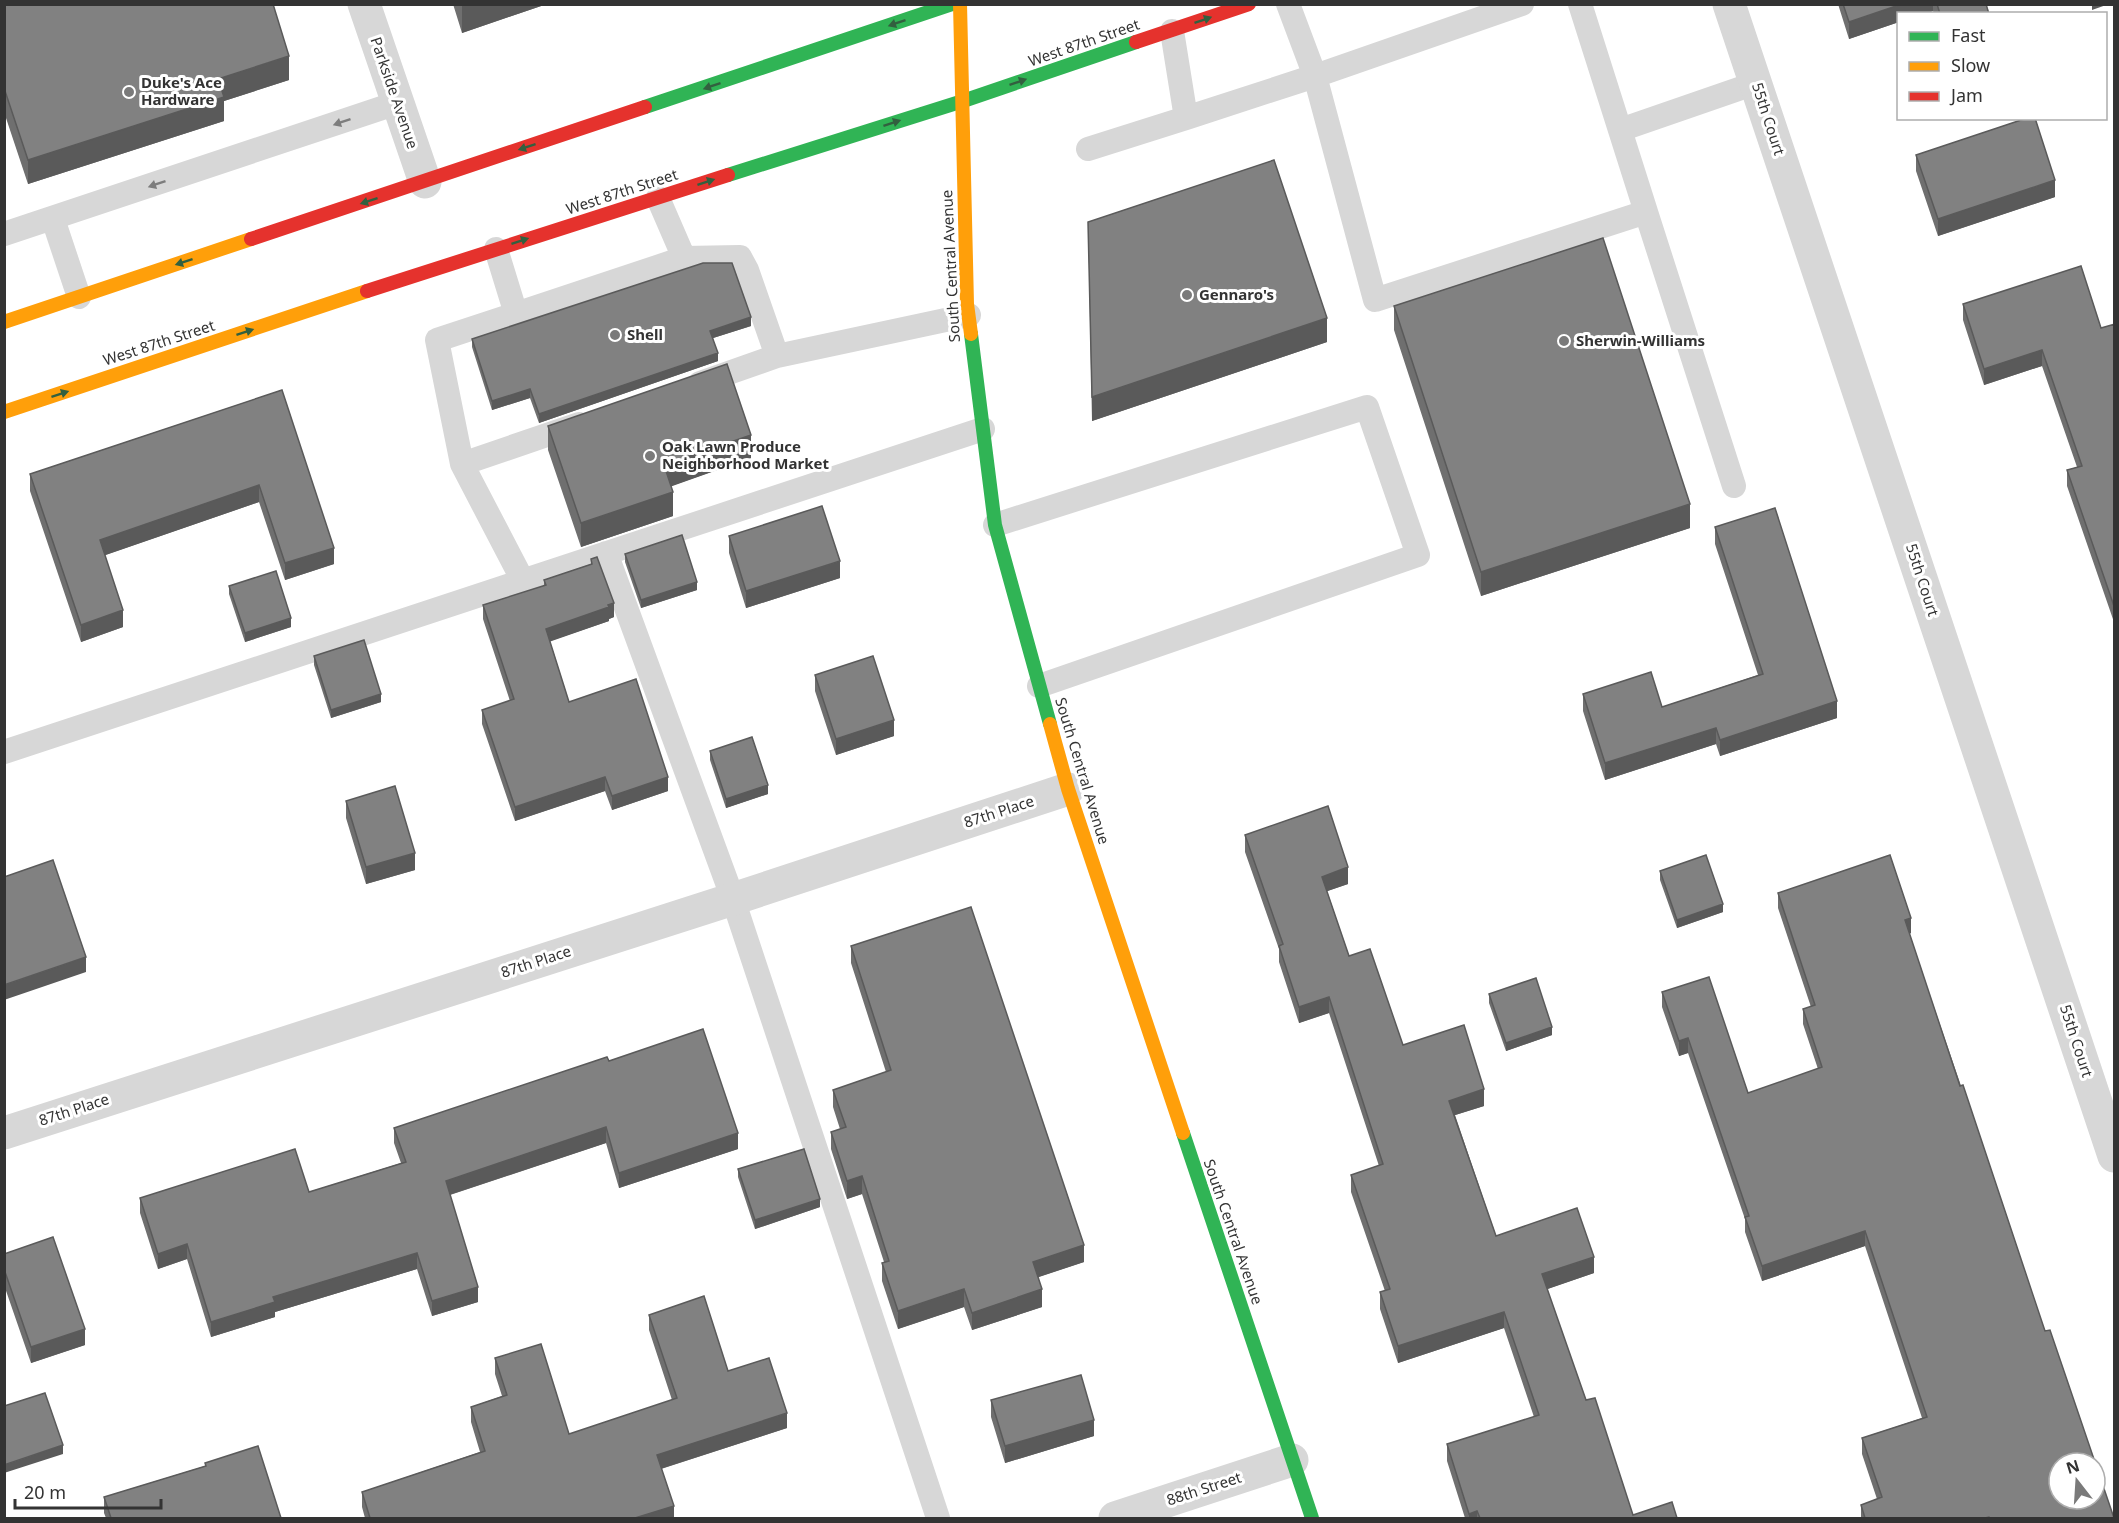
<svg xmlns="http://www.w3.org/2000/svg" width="2119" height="1523" font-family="'Noto Sans',sans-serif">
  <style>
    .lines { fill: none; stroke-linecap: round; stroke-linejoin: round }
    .lane { stroke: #d7d7d7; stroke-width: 24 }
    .street { stroke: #d7d7d7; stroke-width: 33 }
    .fast { stroke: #30b455; stroke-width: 14 }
    .slow { stroke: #ff9f0a; stroke-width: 14 }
    .jam { stroke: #e5322d; stroke-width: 14 }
    .wall { fill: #6f6f6f }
    .shaded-wall { fill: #5a5a5a }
    .building { fill: #818181; stroke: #5a5a5a; stroke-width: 1.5; fill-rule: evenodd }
    .oneway { fill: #32603f }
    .oneway2 { fill: #7d7d7d }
    .poi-dot { fill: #7a7a7a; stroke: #fff; stroke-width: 2 }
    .labels { text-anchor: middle; stroke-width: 6; stroke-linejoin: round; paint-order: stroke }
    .street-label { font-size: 15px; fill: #333; stroke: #fff }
    .poi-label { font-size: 15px; font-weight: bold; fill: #333; stroke: #fff; text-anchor: start }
  </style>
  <rect width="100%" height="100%" fill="#fff"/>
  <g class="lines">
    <path class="lane" d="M1522,4l-207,72 60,224 271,-88 88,274
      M1580,4l66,208
      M1186,118l129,-42 -27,-72
      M1620,130l136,-47
      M1088,149l98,-31 -14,-87
      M53,219l26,78
      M4,234l393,-131
      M496,249l20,65 168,-56 -26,-60
      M684,258l56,-1 7,13 30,86 192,-41
      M516,314l-79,26 25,124 117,-40
      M700,383l77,-27
      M462,464l61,117
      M995,525l372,-118 51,148 -379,131
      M606,553l127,346 205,619
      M4,752l979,-323"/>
    <path class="street" d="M364,4l61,178
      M1729,4l385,1152
      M4,1133l729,-234 335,-110
      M1115,1518l177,-58"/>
    <path class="fast" d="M645,107l307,-103
      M728,175l235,-74 173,-59
      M971,334l24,191 55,199
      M1183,1133l129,385"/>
    <path class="slow" d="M960,4l7,300 4,30
      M4,322l247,-83
      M4,412l363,-121
      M1050,724l18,65 115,344"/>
    <path class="jam" d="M1136,42l113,-38
      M251,239l394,-132
      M367,291l361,-116"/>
  </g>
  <path class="wall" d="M4,4l285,76 -65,21v20l-196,63 -24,-72z
    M453,4h94l-85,29z
    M1838,4h148l3,10h-55l-1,-3 -8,3h-26v8l-50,17z
    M1916,155l139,42 -117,39 -22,-65z
    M1088,222l239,120 -235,79z
    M1963,304l138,24 14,-4v301l-48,-139v-16l10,-3 -35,-101 -58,19 -21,-65z
    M1394,306l296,222 -209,68 -87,-266z
    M751,326l-38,12 5,23 -179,62 -9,-25 -38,12 -20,-63v-8z
    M282,390l52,174 -49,16 -26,-78 -154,53 18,72 -42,15 -51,-151v-17z
    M548,426l203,32 -80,28 2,30 -92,31 -33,-97z
    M1715,527l122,191 -117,38 -4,-12 -111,36 -22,-69v-17l79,13 96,-32 -43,-131z
    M729,536l111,42 -94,30 -17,-55z
    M625,554l72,36 -56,18 -16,-46z
    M591,559l23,58 -5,2v2l-59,20 19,61 99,89 -56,19 -7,-19 -90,30 -33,-97v-14l28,-9 -27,-82v-14l61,-19v-6l47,-16z
    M229,586l62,41 -46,15 -16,-48z
    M314,656l67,46 -50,16 -17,-53z
    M815,675l79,61 -58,19 -21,-64z
    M710,751l58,43 -42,14 -16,-48z
    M346,801l69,69 -49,14 -20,-66z
    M1245,835l103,49 -21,7 22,65 54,89 81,61 -29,9 41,121 98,37 -47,16 39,111 47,115 44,3h-212l-18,-57v-17l87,-27 -30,-89 -106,35 -18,-54v-17l5,-1 -34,-99v-17l28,-9 -50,-153 -30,10 -20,-61v-13l-34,-97z
    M1660,871l63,41 -46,16 -17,-48z
    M1778,893l133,40 -2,1 136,397 69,187h-253v-13l16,-6 -15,-45v-16l60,-20 -57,-172 -103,35 -17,-49v-13l-57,-166 -9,3 -17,-49v-15l86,101 70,-24 -15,-45v-15l8,-2 -33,-99z
    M851,946l233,316 -46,15 4,30 -70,23 -8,-23 -66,22 -16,-48v-18l2,-1 -22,-68 -15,5 -16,-50v-17l9,-3 -7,-22v-17l53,-18 -35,-109z
    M1489,994l63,41 -46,16 -17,-48z
    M609,1061l129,88 -119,39 -13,-45 -156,52 28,107 -46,14 -15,-47 -142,43v5l-64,20 -24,-78 -29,10 -18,-56v-15l169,-6 92,-29 -7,-20v-15z
    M738,1169l82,38 -65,22 -17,-52z
    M4,1254l81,91 -54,18 -27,-78z
    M649,1315l79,56 59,57 -126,41 13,49h-309l-3,-11v-15l118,-40 -9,-30v-15l31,-11 -7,-22v-16l74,76 103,-34 -23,-70z
    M991,1400l103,36 -89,27 -14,-46z
    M205,1463l76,55h-175l-2,-5v-16l101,-31z"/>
  <path class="shaded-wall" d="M464,4h83l-85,29v-28z
    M1902,4h31v7l-8,3h-26v8l-50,17v-17z
    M2092,4h17l-17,6z
    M289,56v24l-65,21v20l-196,63v-24l190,-81z
    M2055,180v17l-117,39v-17z
    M751,317v9l-41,13v-8z
    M1327,318v24l-235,79v-24z
    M2042,350v16l-58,19v-16z
    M718,353v8l-179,62v-9z
    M530,389v9l-38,12v-9z
    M751,435v23l-87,31v-24z
    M259,485v17l-159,55v-17z
    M673,492v24l-92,31v-24z
    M1690,504v24l-209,68v-24z
    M334,548v16l-49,16v-17z
    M840,561v17l-94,30v-17z
    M697,582v8l-56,18v-8z
    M614,603v14l-5,2v2l-63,22v-14z
    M123,610v17l-42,15v-17z
    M291,618v9l-46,15v-9z
    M6,636v17h-2v-16z
    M381,694v8l-50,16v-8z
    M1837,701v17l-117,38v-16z
    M894,720v16l-58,19v-16z
    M1716,728v16l-111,36v-17z
    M605,777v14l-90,30v-14z
    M668,777v14l-56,19v-14z
    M768,785v9l-42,14v-9z
    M415,853v17l-49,14v-17z
    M1348,867v17l-26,9v-16z
    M1723,904v8l-46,16v-8z
    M1911,918v15l-6,2v-15z
    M86,957v15l-82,28v-15z
    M1329,997v16l-30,10v-16z
    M1552,1027v8l-46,16v-8z
    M1688,1038v15l-9,3v-15z
    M1484,1089v17l-35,11v-16z
    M606,1127v16l-160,53v-15z
    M738,1133v16l-119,39v-15z
    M862,1176v18l-15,5v-18z
    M820,1199v8l-65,22v-9z
    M1865,1231v15l-103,35v-15z
    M187,1244v15l-29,10v-15z
    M1084,1245v17l-51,17v-17z
    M417,1253v16l-142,43v5l-64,20v-15l62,-25z
    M1594,1257v16l-52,18v-17z
    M478,1287v15l-46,14v-15z
    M964,1289v18l-66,22v-18z
    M1042,1289v18l-70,23v-17z
    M1504,1312v16l-106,35v-17z
    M85,1329v16l-54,18v-16z
    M787,1413v15l-130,42v-15z
    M1094,1420v16l-89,27v-17z
    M63,1445v9l-59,19v-8z
    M674,1506v12h-39z
    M1477,1511v7h-8v-4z"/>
  <path class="building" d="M4,4h269l16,52 -71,23 6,18 -196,63 -24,-72z
    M1843,4h59l-53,18z
    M1937,4h49l3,10h-49z
    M2027,118h8l20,62 -117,39 -22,-64z
    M1274,160l53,158 -235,79 -4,-175z
    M1603,238l87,266 -209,68 -87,-266z
    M703,263h29l19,54 -41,14 8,22 -179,61 -9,-25 -38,12 -20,-62z
    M2081,266l20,62 14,-4v285l-48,-139 15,-4 -40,-116 -58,19 -21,-65z
    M727,364l24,71 -87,30 9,27 -92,31 -33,-97z
    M282,390l52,158 -49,15 -26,-78 -159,55 23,70 -42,15 -51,-151z
    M822,506l18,55 -94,30 -17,-55z
    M1775,508l62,193 -117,39 -4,-12 -111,35 -22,-69 68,-22 11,35 101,-33 -48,-147z
    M682,535l15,47 -56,18 -16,-46z
    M597,557l17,46 -6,2 1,2 -63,22 23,73 67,-23 32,98 -56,19 -7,-19 -90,30 -33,-97 32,-11 -31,-94 63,-20 -2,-5 48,-16 -1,-5z
    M276,571l15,47 -46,15 -16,-47z
    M364,640l17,54 -50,16 -17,-54z
    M873,656l21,64 -58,19 -21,-64z
    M752,737l16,48 -42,14 -16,-48z
    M395,786l20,67 -49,14 -20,-66z
    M1328,806l20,61 -26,10 27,79 21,-7 33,96 61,-20 20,64 -35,12 47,135 81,-28 17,49 -52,17 44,126 9,-2 38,117 39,-13 5,16h-197l-3,-7 -8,3 -22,-70 92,-29 -35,-103 -106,34 -18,-54 10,-3 -39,-114 32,-11 -54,-167 -30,10 -20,-61 4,-2 -38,-109z
    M1706,855l17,49 -46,16 -17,-49z
    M1890,855l21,63 -6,2 55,166 3,-1 82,246 5,-1 64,188h-124l-1,-1 -4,1h-120l-4,-13 21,-8 -20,-59 65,-21 -62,-186 -103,35 -17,-49 4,-1 -61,-178 -9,3 -17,-49 47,-15 39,116 74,-26 -19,-58 12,-4 -37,-112zM2059,1463h36v36h-36z
    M53,860l33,97 -82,28v-108z
    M971,907l113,338 -51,17 9,27 -70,24 -8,-24 -66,22 -16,-48 7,-2 -27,-85 -15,5 -16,-49 15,-5 -13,-37 58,-20 -40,-124z
    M1536,978l16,49 -46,16 -17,-49z
    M703,1029l35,104 -119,40 -13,-46 -160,54 32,106 -46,14 -15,-48 -144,44 2,5 -64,20 -24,-78 -29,10 -18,-56 155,-49 14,43 97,-30 -12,-34 213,-71 2,4z
    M804,1149l16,50 -65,21 -17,-51z
    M53,1237l32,92 -54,18 -27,-78v-15z
    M704,1296l24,75 41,-13 18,55 -130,42 17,51 -39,12h-265l-8,-26 123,-41 -14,-44 36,-12 -12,-37 46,-14 28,90 108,-36 -28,-83z
    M1081,1375l13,45 -89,26 -14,-46z
    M45,1393l18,52 -59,20v-59z
    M258,1446l23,72h-170l-7,-21 102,-31 -1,-3z"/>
  <defs><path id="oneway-solid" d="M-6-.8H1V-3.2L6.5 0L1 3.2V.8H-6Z" transform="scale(1.5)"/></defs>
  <g class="oneway">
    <use href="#oneway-solid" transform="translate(1203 20) rotate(-19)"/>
    <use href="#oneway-solid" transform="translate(897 23) rotate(161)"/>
    <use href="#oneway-solid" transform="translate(1018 82) rotate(-19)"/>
    <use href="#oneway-solid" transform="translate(712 86) rotate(161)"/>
    <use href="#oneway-solid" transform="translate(892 123) rotate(-18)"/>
    <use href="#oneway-solid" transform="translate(527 147) rotate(162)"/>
    <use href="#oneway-solid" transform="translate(706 182) rotate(-18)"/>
    <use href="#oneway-solid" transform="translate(369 201) rotate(162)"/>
    <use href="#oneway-solid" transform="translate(520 241) rotate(-18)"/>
    <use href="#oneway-solid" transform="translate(184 262) rotate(162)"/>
    <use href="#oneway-solid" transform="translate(245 332) rotate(-18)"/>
    <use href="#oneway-solid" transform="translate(60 394) rotate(-18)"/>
  </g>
  <g class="oneway2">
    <use href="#oneway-solid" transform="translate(342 122) rotate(161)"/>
    <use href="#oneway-solid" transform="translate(157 184) rotate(161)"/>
  </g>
  <g class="poi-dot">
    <circle cx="129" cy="92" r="6"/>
    <circle cx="1187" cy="295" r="6"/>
    <circle cx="615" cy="335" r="6"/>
    <circle cx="1564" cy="341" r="6"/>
    <circle cx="650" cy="456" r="6"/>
  </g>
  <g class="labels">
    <g class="street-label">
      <text transform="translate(1084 43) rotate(-19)" y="5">West 87th Street</text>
      <text transform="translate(394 93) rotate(71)" y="5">Parkside Avenue</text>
      <text transform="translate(1768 119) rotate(72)" y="5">55th Court</text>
      <text transform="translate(622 192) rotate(-18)" y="5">West 87th Street</text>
      <text transform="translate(951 266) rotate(-93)" y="5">South Central Avenue</text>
      <text transform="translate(159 343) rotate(-18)" y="5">West 87th Street</text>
      <text transform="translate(1922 580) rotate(72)" y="5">55th Court</text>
      <text transform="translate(1082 771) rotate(73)" y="5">South Central Avenue</text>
      <text transform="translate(999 812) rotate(-18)" y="5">87th Place</text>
      <text transform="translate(536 962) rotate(-18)" y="5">87th Place</text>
      <text transform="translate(2076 1041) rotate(72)" y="5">55th Court</text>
      <text transform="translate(74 1110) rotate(-18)" y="5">87th Place</text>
      <text transform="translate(1233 1232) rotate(71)" y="5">South Central Avenue</text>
      <text transform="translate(1204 1489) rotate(-18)" y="5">88th Street</text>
    </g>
    <g class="poi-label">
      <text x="141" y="88">Duke's Ace<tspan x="141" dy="17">Hardware</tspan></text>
      <text x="1199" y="300">Gennaro's</text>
      <text x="627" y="340">Shell</text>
      <text x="1576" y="346">Sherwin-Williams</text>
      <text x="662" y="452">Oak Lawn Produce<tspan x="662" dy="17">Neighborhood Market</tspan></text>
    </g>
  </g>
  <rect width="2119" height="1523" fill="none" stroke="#333333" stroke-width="12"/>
  <rect x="1897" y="12" width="210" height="108" fill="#ffffff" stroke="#adadad" stroke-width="1.5"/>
  <rect x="1909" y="32" width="30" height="9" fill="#30b455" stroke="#adadad" stroke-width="1.5"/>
  <text x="1951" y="42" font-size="18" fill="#333333">Fast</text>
  <rect x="1909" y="62" width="30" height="9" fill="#ff9f0a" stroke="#adadad" stroke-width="1.5"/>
  <text x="1951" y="72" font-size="18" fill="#333333">Slow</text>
  <rect x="1909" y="92" width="30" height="9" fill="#e5322d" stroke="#adadad" stroke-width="1.5"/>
  <text x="1951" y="102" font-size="18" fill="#333333">Jam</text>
  <g transform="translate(2077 1481) rotate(343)"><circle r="28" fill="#ffffff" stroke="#adadad" stroke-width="1.5"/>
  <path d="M0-4.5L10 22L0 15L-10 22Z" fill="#7a7a7a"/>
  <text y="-9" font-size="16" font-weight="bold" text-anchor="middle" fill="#333333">N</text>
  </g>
  <path d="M15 1499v9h146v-9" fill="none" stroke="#333333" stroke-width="3"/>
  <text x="24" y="1499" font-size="18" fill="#333333" stroke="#ffffff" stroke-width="4.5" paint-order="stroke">20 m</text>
</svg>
